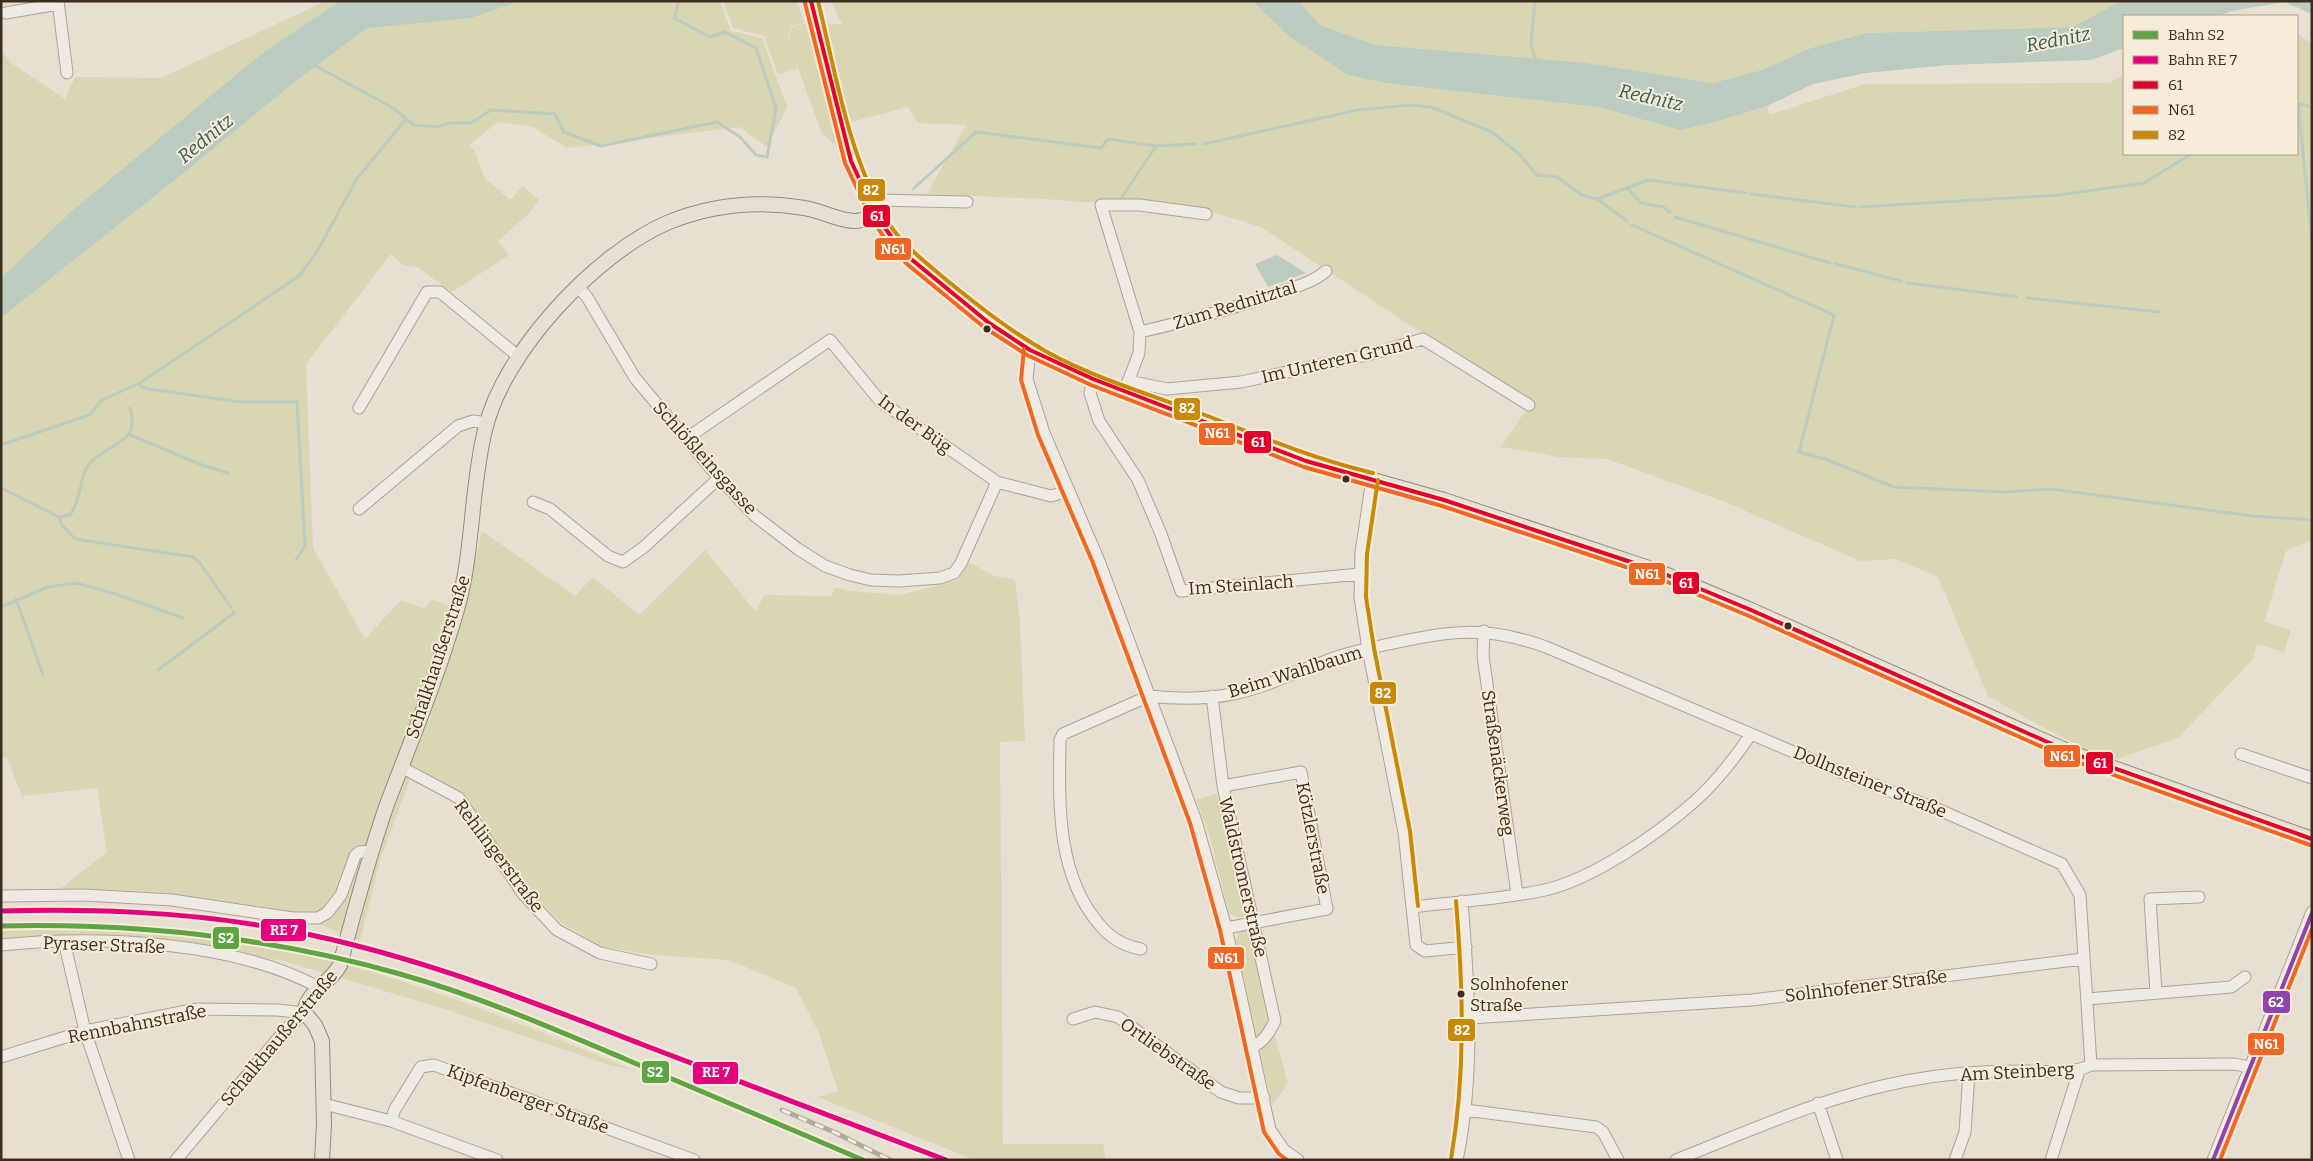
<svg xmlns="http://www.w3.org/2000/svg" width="2313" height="1161" font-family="Bitter,serif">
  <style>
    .green { fill: #d8d6b3 }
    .water { fill: #bcccc1 }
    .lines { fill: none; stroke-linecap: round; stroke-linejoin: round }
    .stream { stroke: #bcccc1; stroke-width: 3 }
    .minor-casing { stroke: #ada499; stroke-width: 13 }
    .major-casing { stroke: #928a80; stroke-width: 16 }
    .minor { stroke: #efeae3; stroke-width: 11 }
    .major { stroke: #e6e0d4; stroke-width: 14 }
    .rail-casing { stroke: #afa9a2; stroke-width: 5 }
    .rail { stroke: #f7ecd8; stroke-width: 3; stroke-dasharray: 9; stroke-linecap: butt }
    .bus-1-casing { stroke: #f7ecd8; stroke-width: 8 }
    .bus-2-casing { stroke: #f7ecd8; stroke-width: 8 }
    .bus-3-casing { stroke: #f7ecd8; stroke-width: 8 }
    .bus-4-casing { stroke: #f7ecd8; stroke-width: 8 }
    .bus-1 { stroke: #e4002b; stroke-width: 4 }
    .bus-2 { stroke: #f26522; stroke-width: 4 }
    .bus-3 { stroke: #c88808; stroke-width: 4 }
    .bus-4 { stroke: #8e44ad; stroke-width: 4 }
    .rail-1-casing { stroke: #f7ecd8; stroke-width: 9 }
    .rail-2-casing { stroke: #f7ecd8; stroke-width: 9 }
    .rail-1 { stroke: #5fa443; stroke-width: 5 }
    .rail-2 { stroke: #e5007d; stroke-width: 5 }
    .bus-dot { fill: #3d2c20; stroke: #f7ecd8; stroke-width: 2 }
    .labels { text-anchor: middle; stroke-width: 4; stroke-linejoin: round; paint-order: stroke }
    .bus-label { font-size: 17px; fill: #3d2c20; stroke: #f7ecd8; text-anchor: start }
    .street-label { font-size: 18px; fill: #3d2c20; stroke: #f7ecd8 }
    .water-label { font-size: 19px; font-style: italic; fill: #2f5d57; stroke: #f7ecd8 }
    .line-badge { stroke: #f7ecd8; stroke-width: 2 }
    .badge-label { font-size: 14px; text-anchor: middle; font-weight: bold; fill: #fff }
  </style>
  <rect width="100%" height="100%" fill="#e7dfd1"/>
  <path class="green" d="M326,1h14l-76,51 -263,226v-228l9,12 55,37 10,-22 86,1z
    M521,1h199l11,30 31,7 25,69 -20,40 -28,-20 -172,21 -34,-21 -35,-5 -29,23 6,6 9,26 26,23 13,-14 16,14 -11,14 -30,27 11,14 -57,37 -35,-25 -14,-2 -12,-11 -85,110 7,184 52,91 36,-39 24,9 7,-10 19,8 21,-32 10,-44 93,65 18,-19 46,38 66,-65 51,62 8,-17 67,1 4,-9 14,4 51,4 58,-15 11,-18 25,14 21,4 5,41 5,120 -25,1 3,402h100l3,16h-131l-157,-63 20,-6 -19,-58 -23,-45 -67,-28 -75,-5 -51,-8 -41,-24 -34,-33 -71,-99 -42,-24 2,-7 -37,100 -20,81 -49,-20 -104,-15 -152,-13 52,-41 -10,-64 -75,8 -15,-38 -6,-1v-439l174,-138 121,-99 71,-54 104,-9z
    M723,1h74l7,22 -13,3 -4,13 11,30 -20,5 -14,-38 -31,-8z
    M831,1h421l38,36 58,38 37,8 213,24 82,23 35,-8 52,-16 2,9 96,-31 244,-1 15,-8v79h173v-121l15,11v496l-26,11 -22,71 27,8 -7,22 -27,-8 -4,15 -74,78 -70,25 -74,-39 -47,-27 -50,-119 -43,-18 -35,2 -135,-59 -118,-43 -48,-2 -58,-10 29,-43 -269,-177 -53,-16 -164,-12 -117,-5 39,-69 -48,-2 -10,-16 -57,15 -10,28 -19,-16 -34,-94 4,-13 12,-3h38z
    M1299,1h822l-48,26 -207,6 -55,15 -49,22 -49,13 -127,-20 -210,-18 -56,-20z
    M1219,793l30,123 -11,2 -9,-5 -20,-79 -13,-34z
    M56,928c61,5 123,7 184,15 137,20 264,73 390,126l-21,-4 -164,-56 -165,-49 -214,-24 -65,2v-7z
    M1252,929l20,90 -15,20 -22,-98 4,-9z
    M1274,1033l14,50 -16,23 -13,-57z"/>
  <path class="water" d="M340,1h181l-50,17 -104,10 -71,53 -121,99 -174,138v-40l72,-68 191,-158z
    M1252,1h47l21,24 56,20 210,18 127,20 49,-13 49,-22 55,-15 207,-6 48,-26h191v13l-27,-12 -53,9 -14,5h-94v32l-33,12 -143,5 -82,8 -53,11 -46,22 -52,16 -35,8 -82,-23 -213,-24 -37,-8 -58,-38z
    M1277,255l29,18 -38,14 -13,-23z"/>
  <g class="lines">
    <path class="stream" d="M1535,1l-4,43 5,18
      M314,65l79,43 21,17 23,2 13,-4h21l20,-13 64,4 9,18 37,14 116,-24 23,15 16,18 11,2 9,-49 -20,-60 -31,-16 -15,5 -36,-19 5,-17
      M2297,103l15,4
      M2298,103l14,139
      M1204,144l154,-34 52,-5 21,2 61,25 29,24 16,19 20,2 25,18 15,4 30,22
      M1627,188l14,15 22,4 7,5
      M913,189l63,-57 125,16 7,-9 48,7 40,-2
      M1751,194l104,13
      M1122,197l34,-51
      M1597,199l51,-19 98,13
      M1860,207l199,-12 85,-12 47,-29
      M1675,217l155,46
      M1632,225l202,90 -35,137 26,7 69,28 111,5 46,-3 202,27 59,4
      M1836,264l65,17
      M1908,283l109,14
      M2027,298l133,14
      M140,383l1,4 8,2 92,13h56l8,144 -9,14
      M130,435l72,30 26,8
      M1,445l88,-30 13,-15 38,-17 159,-107 19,-26 38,-70 50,-61
      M1,488l58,29 3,8 13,14 118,18 6,5 32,45
      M59,517l11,-2c11,-14 9,-38 19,-51 18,-21 53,-20 41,-56
      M16,599l27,76
      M1,607l47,-20 28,-4 37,10 70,25
      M158,670l76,-57v-2"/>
    <g class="minor-casing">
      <path id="minor" d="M58,1l9,72
        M6,13l52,-9
        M869,203l8,-3 90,2
        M578,287l9,10 48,81 84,100 36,38 43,33 27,17 25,9 21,5 28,1 41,-3 14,-5 7,-10 36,-81
        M1140,332c47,-11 92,-23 137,-39 17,-6 35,-10 49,-22
        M1030,350l-3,29 17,54 55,128 97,260 30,107 44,202 14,20 14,10
        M1093,379l-3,14 9,28 39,59 23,54 20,57 179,-17
        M1128,381l39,8 74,-7 130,-28 52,-15 106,66
        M1126,387l13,-34 1,-21 -39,-127h39l66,9
        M359,408l68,-116h13l79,65
        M687,438l143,-98 50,61 117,81 54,14 17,-5
        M1372,479l-11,74 -1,44 8,52 36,183 12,113 9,6 41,-4
        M533,502l17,7 58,47 15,6 21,-15 75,-69
        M359,509l99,-83 15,-5 14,2
        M1484,631l-1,25 34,238
        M1212,696l11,90 52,235c-5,10 -11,21 -23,26
        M2241,754l71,24
        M401,767l58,31 64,96 34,36 43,23 51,11
        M1223,786l78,-14 26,137 -101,19
        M1,896l83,-1 88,5 121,18h25l9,-5 14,-18 14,-39 4,-4 13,-1
        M1412,907c44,-5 90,-8 133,-17 48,-11 113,-56 150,-89 21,-19 40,-43 56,-67
        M64,941l21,90 44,129
        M1,945c96,-10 234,-4 319,43
        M1141,949c-17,-3 -31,-11 -42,-25 -43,-50 -40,-122 -39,-184l3,-6 86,-38c27,3 58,3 84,-2 36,-7 70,-26 104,-37 17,-6 35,-9 52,-13 61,-13 96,-19 157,3l297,126 92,35 127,56 18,31 11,170
        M2156,992l-6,-93 49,-2
        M2087,999l144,-12 14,-10
        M1470,1018l282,-18 331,-41
        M1073,1019l22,-7 23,5 103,75 18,6h25
        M1,1057l84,-26 112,-22 80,1 28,3
        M1818,1103l19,57
        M324,1104l67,17 106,39
        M1466,1110l130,17 7,5 15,28
        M391,1121l4,-12 26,-42 13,-2 260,95
        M176,1160l110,-131 19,-16
        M1457,1160c18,-86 12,-172 5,-259
        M1676,1160c78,-31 147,-63 230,-79 36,-7 74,-10 110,-10 24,-1 53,5 75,-6l143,-1 15,3
        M1955,1160l10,-28 4,-59
        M2051,1160l28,-89
        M2213,1160l99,-248"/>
    </g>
    <g class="major-casing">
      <path id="major" d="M811,1l40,160 25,54 19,27 16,17 78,64 41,27 63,29 213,82 138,39 211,70 96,40 321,143 240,86
        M322,1160l2,-36 -2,-83 -7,-16 -10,-12c-1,-20 27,-31 35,-48 14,-53 28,-106 46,-158 24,-64 51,-128 70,-194 18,-60 14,-122 29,-183 18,-78 111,-177 184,-208 45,-18 88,-22 135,-14 17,2 34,13 51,13 7,0 14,-4 21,-6"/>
    </g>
    <use href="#minor" class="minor"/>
    <use href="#major" class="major"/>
    <g class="rail-casing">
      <path id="rail" d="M782,1110l52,22 56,28"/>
    </g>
    <use href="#rail" class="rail"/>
    <g class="bus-1-casing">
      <path id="bus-1" d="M811,1l40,160 25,54 19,27 16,17 78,64 41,27 63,29 213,82 138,39 211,70 96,40 321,143 240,86"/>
    </g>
    <g class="bus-2-casing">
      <path id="bus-2" d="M805,3l40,160 26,55 19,28 17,18 78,64 42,27 64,30 213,82 138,39 211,70 96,40 320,143 241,86
        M1024,349l-3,31 17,55 55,128 97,260 30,107 44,202 15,22 8,6
        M2220,1160l92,-231"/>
    </g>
    <g class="bus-3-casing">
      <path id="bus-3" d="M818,1c18,74 30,152 68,218 14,24 38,42 58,59 33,27 66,53 103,74 47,26 107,44 158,63 56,22 110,44 168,58
        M1378,480l-11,74 -1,43 8,51 36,183 8,75
        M1451,1159c15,-86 12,-171 5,-258"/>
    </g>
    <g class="bus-4-casing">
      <path id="bus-4" d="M2213,1160l99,-247"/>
    </g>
    <use href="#bus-1" class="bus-1"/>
    <use href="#bus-2" class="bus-2"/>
    <use href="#bus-3" class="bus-3"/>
    <use href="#bus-4" class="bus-4"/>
    <g class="rail-1-casing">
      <path id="rail-1" d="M1,926c136,-3 269,11 399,48 78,22 152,54 225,85 80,34 159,67 238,101"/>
    </g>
    <g class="rail-2-casing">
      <path id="rail-2" d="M1,911c88,-2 175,0 262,15 131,21 255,70 378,118 101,39 203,77 305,116"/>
    </g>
    <use href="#rail-1" class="rail-1"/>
    <use href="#rail-2" class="rail-2"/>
  </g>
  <g class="bus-dot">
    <circle cx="987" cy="329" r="4.5"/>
    <circle cx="1346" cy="479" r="4.5"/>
    <circle cx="1788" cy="626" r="4.5"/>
    <circle cx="1461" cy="994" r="4.5"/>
  </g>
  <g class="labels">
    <g class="bus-label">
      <text x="1470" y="990">Solnhofener<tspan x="1470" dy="21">Straße</tspan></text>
    </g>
    <g class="street-label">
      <text transform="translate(1235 305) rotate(-17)" y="6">Zum Rednitztal</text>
      <text transform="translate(1337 360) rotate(-13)" y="6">Im Unteren Grund</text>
      <text transform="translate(915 424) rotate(36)" y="6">In der Büg</text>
      <text transform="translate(705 458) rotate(48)" y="6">Schlößleinsgasse</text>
      <text transform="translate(1241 585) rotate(-4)" y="6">Im Steinlach</text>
      <text transform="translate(438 657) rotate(-72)" y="6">Schalkhaußerstraße</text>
      <text transform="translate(1295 672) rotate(-17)" y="6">Beim Wahlbaum</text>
      <text transform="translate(1498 763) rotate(82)" y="6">Straßenäckerweg</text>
      <text transform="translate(1870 782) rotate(22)" y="6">Dollnsteiner Straße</text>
      <text transform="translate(1313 838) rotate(79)" y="6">Kötzlerstraße</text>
      <text transform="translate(499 856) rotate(53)" y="6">Rehlingerstraße</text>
      <text transform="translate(1243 877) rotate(77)" y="6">Waldstromerstraße</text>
      <text transform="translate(104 945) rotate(2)" y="6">Pyraser Straße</text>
      <text transform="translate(1866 986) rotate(-7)" y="6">Solnhofener Straße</text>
      <text transform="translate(137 1024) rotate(-11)" y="6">Rennbahnstraße</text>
      <text transform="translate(279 1038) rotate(-50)" y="6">Schalkhaußerstraße</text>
      <text transform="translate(1168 1054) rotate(35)" y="6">Ortliebstraße</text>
      <text transform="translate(2017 1072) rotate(-3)" y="6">Am Steinberg</text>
      <text transform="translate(528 1099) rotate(20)" y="6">Kipfenberger Straße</text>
    </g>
    <g class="water-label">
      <text transform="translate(2058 39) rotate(-11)" y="7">Rednitz</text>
      <text transform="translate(1651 97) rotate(13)" y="7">Rednitz</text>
      <text transform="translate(205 138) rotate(-39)" y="7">Rednitz</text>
    </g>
  </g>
  <g class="line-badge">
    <rect x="857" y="178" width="29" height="24" rx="5" fill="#c88808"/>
    <rect x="862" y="204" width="29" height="24" rx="5" fill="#e4002b"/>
    <rect x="874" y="237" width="38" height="24" rx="5" fill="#f26522"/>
    <rect x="1173" y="397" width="28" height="24" rx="5" fill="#c88808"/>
    <rect x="1198" y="422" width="38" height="24" rx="5" fill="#f26522"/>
    <rect x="1243" y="430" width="29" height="24" rx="5" fill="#e4002b"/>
    <rect x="1628" y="562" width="38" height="24" rx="5" fill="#f26522"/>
    <rect x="1672" y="571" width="28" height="24" rx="5" fill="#e4002b"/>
    <rect x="1369" y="681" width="28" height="24" rx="5" fill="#c88808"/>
    <rect x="2043" y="744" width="38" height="24" rx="5" fill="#f26522"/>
    <rect x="2085" y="751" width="29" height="24" rx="5" fill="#e4002b"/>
    <rect x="260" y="918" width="47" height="24" rx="5" fill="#e5007d"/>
    <rect x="212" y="926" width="28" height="24" rx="5" fill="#5fa443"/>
    <rect x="1207" y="946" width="38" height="24" rx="5" fill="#f26522"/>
    <rect x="2262" y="990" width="29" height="24" rx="5" fill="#8e44ad"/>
    <rect x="1447" y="1018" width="29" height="24" rx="5" fill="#c88808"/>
    <rect x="2247" y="1032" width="38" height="24" rx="5" fill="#f26522"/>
    <rect x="641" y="1060" width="29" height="24" rx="5" fill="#5fa443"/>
    <rect x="692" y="1061" width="47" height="24" rx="5" fill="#e5007d"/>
  </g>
  <g class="badge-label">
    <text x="871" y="195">82</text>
    <text x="877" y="221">61</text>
    <text x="893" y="254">N61</text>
    <text x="1187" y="413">82</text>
    <text x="1217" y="438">N61</text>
    <text x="1258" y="447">61</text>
    <text x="1647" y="579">N61</text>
    <text x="1686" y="588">61</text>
    <text x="1383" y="698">82</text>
    <text x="2062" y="761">N61</text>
    <text x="2100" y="768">61</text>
    <text x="284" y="935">RE 7</text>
    <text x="226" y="943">S2</text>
    <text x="1226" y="963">N61</text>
    <text x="2276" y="1007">62</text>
    <text x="1462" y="1035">82</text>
    <text x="2266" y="1049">N61</text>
    <text x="655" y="1077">S2</text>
    <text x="716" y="1077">RE 7</text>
  </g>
  <rect width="2313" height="1161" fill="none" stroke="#3d2c20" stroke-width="5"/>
  <rect x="2123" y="15" width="175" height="140" fill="#f7ecd8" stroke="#ad9f8e"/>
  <rect x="2133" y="31" width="25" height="8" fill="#5fa443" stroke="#ad9f8e"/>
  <text x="2168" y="40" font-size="15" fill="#3d2c20">Bahn S2</text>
  <rect x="2133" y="56" width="25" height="8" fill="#e5007d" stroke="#ad9f8e"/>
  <text x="2168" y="65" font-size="15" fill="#3d2c20">Bahn RE 7</text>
  <rect x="2133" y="81" width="25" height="8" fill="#e4002b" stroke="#ad9f8e"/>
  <text x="2168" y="90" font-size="15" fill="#3d2c20">61</text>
  <rect x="2133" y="106" width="25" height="8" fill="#f26522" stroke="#ad9f8e"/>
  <text x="2168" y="115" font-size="15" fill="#3d2c20">N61</text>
  <rect x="2133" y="131" width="25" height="8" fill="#c88808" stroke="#ad9f8e"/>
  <text x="2168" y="140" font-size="15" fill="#3d2c20">82</text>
</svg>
